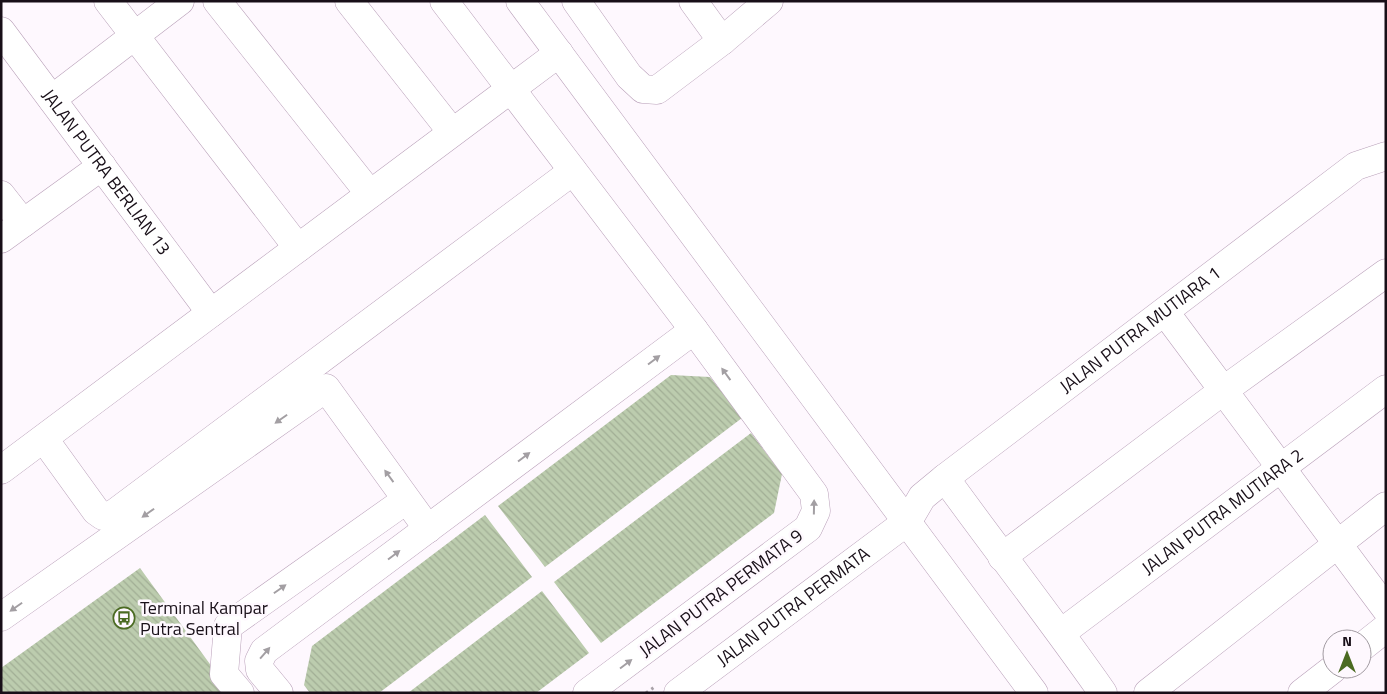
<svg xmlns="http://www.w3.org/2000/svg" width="1387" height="694" font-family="'Titillium Web',sans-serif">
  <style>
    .building { fill: url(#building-back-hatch) }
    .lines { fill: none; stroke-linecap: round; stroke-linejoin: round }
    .minor-casing { stroke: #b9a0b9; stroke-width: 29 }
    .path { stroke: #a9a2a9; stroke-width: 3; stroke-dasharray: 2.5 4; stroke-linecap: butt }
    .minor { stroke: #fff; stroke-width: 28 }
    .oneway { fill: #a39fa3 }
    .labels { text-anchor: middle; stroke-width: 5; stroke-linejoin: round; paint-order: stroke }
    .street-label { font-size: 18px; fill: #180f18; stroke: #fef8fe }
    .poi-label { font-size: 18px; fill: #180f18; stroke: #fef8fe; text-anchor: start }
  </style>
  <defs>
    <pattern id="building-back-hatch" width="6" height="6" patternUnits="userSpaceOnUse" patternTransform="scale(1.25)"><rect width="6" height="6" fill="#bcccae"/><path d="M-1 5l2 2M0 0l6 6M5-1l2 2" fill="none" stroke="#a1ae95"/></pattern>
  </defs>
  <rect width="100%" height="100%" fill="#fef8fe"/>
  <path class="building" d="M671,375l39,2 32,41 -197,149 -47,-61z
    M751,433l31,41 -8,39 -173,130 -47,-61z
    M485,515l47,62 -153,116h-69l-6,-8 8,-39z
    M140,568l91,125h-230v-25z
    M542,591l47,62 -53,40h-128z"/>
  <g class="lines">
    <g class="minor-casing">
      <g id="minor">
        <path d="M108,1l190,247"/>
        <path d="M217,1l153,193"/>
        <path d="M349,1l103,131"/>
        <path d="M444,1l250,329 120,164 2,17 -8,17 -221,165"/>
        <path d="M520,1l514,692"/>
        <path d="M576,1l53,75 14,13 14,1 65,-49 47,-40"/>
        <path d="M693,1l29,40"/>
        <path id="s1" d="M1,31l210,282"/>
        <path d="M52,99l128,-98"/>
        <path d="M1,195l22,28"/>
        <path d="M1,239l101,-73"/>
        <path d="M1165,312l221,297"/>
        <path d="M44,439l52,72 7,5 9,-1 461,-344"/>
        <path d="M1,470l558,-417"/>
        <path d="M945,478c52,72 107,142 158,215"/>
        <path d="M1002,557l222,-167 162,-117"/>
        <path d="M1,617l325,-229 102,141"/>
        <path id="s2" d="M1061,633l325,-244"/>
        <path d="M1362,647l24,-19"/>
        <path d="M240,693l-16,-19 4,-48 178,-126"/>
        <path d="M279,693l-19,-23 -1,-9 5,-10 430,-321"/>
        <path id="s3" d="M678,693l230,-172 14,-24 23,-19 411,-312 30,-10"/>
        <path d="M1148,693l238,-187"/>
        <path d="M1302,693l31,-24"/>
      </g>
    </g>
    <path class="path" d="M646,693l10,-7"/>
    <use href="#minor" class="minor"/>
  </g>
  <defs><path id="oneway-solid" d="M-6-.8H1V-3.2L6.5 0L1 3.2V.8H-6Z" transform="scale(1.25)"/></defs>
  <g class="oneway">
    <use href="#oneway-solid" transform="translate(654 360) rotate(-37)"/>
    <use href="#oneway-solid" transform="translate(726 374) rotate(-126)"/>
    <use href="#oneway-solid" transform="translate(281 419) rotate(145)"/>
    <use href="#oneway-solid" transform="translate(524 457) rotate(-37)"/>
    <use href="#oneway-solid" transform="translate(389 476) rotate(-126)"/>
    <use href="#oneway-solid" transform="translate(814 507) rotate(-89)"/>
    <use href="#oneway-solid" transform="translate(148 513) rotate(145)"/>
    <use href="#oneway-solid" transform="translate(394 555) rotate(-37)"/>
    <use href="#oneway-solid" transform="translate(280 589) rotate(-35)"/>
    <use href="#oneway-solid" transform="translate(16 607) rotate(145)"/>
    <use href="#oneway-solid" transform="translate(265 653) rotate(-49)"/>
    <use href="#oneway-solid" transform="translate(626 664) rotate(-37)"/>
  </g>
  <defs>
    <g id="bus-ring" transform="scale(1.125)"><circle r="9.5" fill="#fef8fe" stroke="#4b6b22" stroke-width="1.5"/><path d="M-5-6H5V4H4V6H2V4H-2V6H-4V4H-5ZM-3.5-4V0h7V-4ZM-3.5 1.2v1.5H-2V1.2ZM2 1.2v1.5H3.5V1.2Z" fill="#4b6b22"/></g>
  </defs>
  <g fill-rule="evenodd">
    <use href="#bus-ring" x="124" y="618"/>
  </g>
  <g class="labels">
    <g class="street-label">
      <text dy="6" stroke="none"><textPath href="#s1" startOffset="176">JALAN PUTRA BERLIAN 13</textPath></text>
      <text dy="6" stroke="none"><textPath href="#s3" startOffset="590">JALAN PUTRA MUTIARA 1</textPath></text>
      <text dy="6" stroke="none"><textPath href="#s2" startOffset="202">JALAN PUTRA MUTIARA 2</textPath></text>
      <text transform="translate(721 593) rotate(-37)" y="6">JALAN PUTRA PERMATA 9</text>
      <text dy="6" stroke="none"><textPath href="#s3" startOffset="144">JALAN PUTRA PERMATA</textPath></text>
    </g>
    <g class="poi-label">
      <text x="140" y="614">Terminal Kampar<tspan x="140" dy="21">Putra Sentral</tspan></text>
    </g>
  </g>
  <rect width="1387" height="694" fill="none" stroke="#180f18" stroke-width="5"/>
  <g transform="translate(1347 654)"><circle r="24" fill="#fef8fe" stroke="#a29ba2"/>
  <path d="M0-4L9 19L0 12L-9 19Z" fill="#4b6b22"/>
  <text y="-8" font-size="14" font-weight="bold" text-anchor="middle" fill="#180f18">N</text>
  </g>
</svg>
